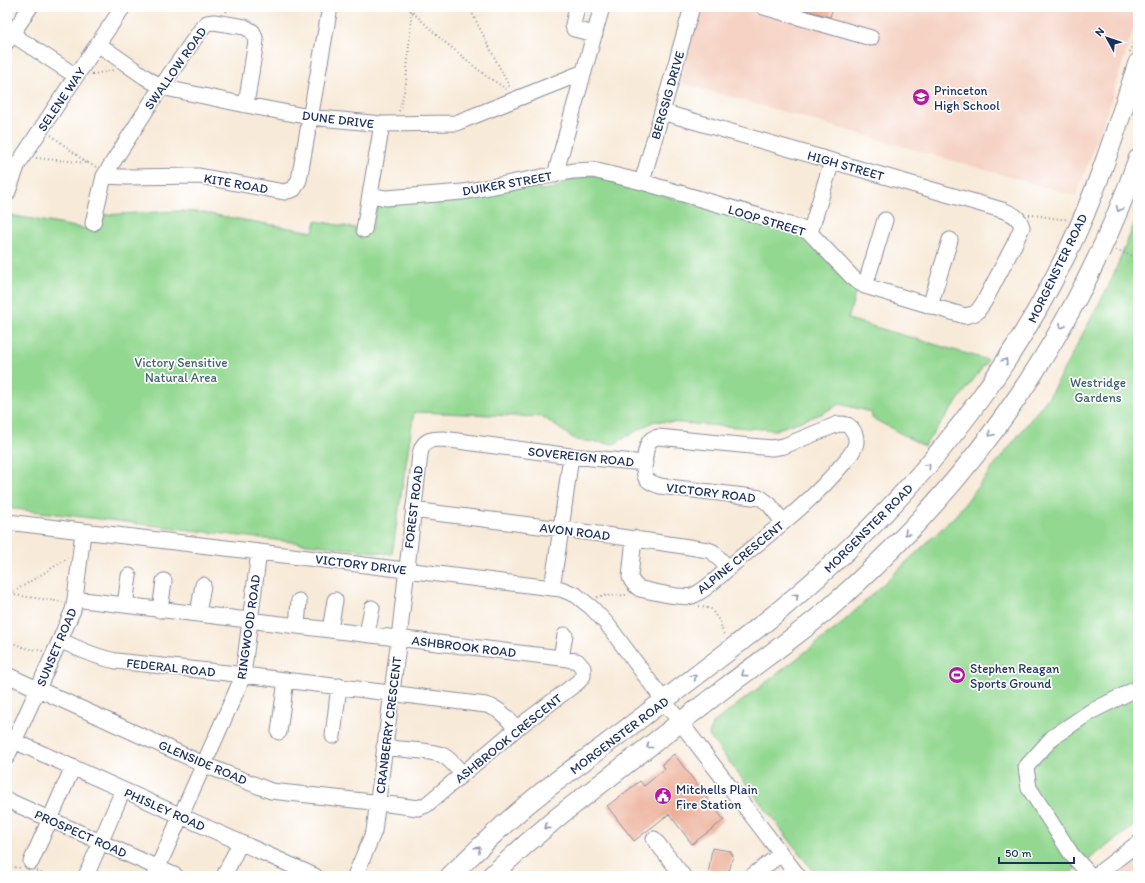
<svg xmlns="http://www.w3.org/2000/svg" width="1145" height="883" font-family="Itim,sans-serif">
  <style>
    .built { fill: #f5d2c3 }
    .green { fill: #93d891; stroke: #578478 }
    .building { fill: #eba991 }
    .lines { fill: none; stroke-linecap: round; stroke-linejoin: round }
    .minor-casing { stroke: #8a8c9b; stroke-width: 17 }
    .major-casing { stroke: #8a8c9b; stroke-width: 21 }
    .path { stroke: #8a8c9b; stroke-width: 2; stroke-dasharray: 1 3; stroke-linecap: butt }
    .minor { stroke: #fff; stroke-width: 15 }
    .major { stroke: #fff; stroke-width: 19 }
    .oneway { stroke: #8d97ae }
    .labels { text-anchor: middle; stroke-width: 3.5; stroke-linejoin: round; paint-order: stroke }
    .street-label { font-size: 13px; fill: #1b2f5e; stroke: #fff }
    .poi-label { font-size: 13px; fill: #1b2f5e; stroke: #fff; text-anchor: start }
    .park-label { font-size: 13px; fill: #3f626d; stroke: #fff }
  </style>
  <rect width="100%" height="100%" fill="#fff"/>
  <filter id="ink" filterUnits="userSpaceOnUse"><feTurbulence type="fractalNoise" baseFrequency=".025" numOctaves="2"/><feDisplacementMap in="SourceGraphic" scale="8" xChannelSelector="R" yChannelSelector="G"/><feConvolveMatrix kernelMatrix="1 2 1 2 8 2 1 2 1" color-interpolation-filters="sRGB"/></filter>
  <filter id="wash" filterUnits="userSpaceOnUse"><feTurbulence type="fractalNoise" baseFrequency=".012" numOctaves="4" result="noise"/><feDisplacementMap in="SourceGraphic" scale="16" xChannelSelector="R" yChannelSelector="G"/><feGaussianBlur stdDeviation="0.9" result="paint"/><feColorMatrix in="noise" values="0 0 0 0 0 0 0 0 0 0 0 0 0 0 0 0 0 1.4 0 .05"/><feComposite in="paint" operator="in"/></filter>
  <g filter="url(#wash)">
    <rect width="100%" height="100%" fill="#f8ead8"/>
    <path class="built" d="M700,7h438v8l-31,97 -31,84 -397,-114z
      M1138,855v21h-27z"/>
    <path class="green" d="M593,175l202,59 11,5 50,52 -8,28 140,41 -64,86 -52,-28 -1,-6 -31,-8 -19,10 -46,16 -121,-9 -40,23 -38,-4 -33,-23 -129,-5 -22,142 -385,-46v-268l3,-25 88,16 3,-16 76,-4 21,1 115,20 3,-11 55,10 5,-20 3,-6 9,-2 150,-18 2,5 17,-2c8,-11 23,-10 36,-13z
      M1138,215v608l-72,53h-249l-108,-140 3,-12 127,-98 116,-110 95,-121 60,-112z"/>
    <g id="blocks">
      <path class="building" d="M796,7h37l-3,10z
        M674,754l50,66 -32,24 -23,-30 -35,27 -27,-35 33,-25 4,5 21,-17 -3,-5z
        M712,848l18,3 3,5 -5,20h-20z"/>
    </g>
  </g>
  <g filter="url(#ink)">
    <use href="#blocks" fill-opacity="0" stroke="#8a8c9b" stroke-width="1"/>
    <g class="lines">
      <g class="minor-casing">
        <path id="minor" d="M577,7l-4,18 1,4 21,5
          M764,7l107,31
          M7,31l69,45
          M7,42l23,-35
          M98,44l47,33 16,10 85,18 64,12 72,7 74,-1 128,-51
          M555,175l47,-168
          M104,176l23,1 72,-1 85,16 10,-3 5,-9 31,-173
          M642,182l50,-175
          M7,194l11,-30 58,-88 47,-69
          M370,195l16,3 77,-6 110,-21 20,-1 49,12 158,46 10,5 45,47 10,6 100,30 8,-2 4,-2 7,-10 30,-57 8,-18c-3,-11 -10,-13 -20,-17l-340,-98
          M93,223l11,-47 57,-89 41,-59 5,-5 7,-1 31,5 8,5 3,9 -10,64
          M364,230l18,-106
          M810,233l22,-72
          M865,286l20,-66
          M930,306l20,-66
          M413,510c99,13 198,24 295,40l5,2 15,16
          M7,522l252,30 293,36 9,1 15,6 16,13 15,16 57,77 134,175
          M634,538l-4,39c2,6 5,9 10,12 12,2 41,10 52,7 15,-6 35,-27 48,-38 35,-29 72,-57 101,-92 5,-6 12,-13 14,-20 3,-7 -1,-18 -8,-21 -3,-1 -6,-1 -9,-1l-54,22 -12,2 -114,-11c-3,1 -6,1 -8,4 -5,6 -8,31 -4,37 3,5 9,6 14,8l101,12 8,6 14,18
          M552,588l9,-59 10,-73
          M75,599l486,59
          M125,605l4,-29
          M160,610l4,-29
          M198,614l5,-29
          M297,626l2,-25
          M330,630l5,-30
          M367,634l5,-26
          M60,640c18,9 36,17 56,21l120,13 250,31c13,3 22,13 30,24
          M7,675l203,92 61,24 101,11 46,6 8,-3 90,-76 62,-47 5,-6v-8l-6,-7 -16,-3 4,-23
          M279,732l7,-52
          M333,736l6,-50
          M14,741l301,135
          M384,747c14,3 50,3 60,9 7,4 13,12 18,18
          M7,757l53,-117 13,-30 2,-11 8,-67
          M7,800l169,76
          M654,839l29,37
          M31,862l42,-95
          M86,876l37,-86
          M154,876l86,-193 3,-8 16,-123
          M224,876l16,-33
          M355,876l19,-45 25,-193 21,-184c3,-14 10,-15 23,-15l128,17 74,7
          M752,876l29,-22
          M1091,876l-19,-21 -43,-67 -3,-21 27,-30 37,-25 48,-24
          M1095,876l43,-33"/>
      </g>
      <g class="major-casing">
        <path id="major" d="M450,876c26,-25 52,-51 80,-74 24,-20 50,-38 75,-57 43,-32 87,-66 130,-99 17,-14 35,-27 51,-41 118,-99 214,-213 281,-352 30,-61 50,-126 71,-190
          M491,876l34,-31 34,-29c56,-43 111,-86 167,-129 33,-25 68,-49 100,-76 23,-20 46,-42 68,-64 111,-113 191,-239 244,-388"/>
      </g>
      <path class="path" d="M407,7l33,31 46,38 22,14
        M469,7l41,81
        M226,12l4,-5
        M1130,52l8,-24
        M92,74h2l20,-4
        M399,111l1,-2 6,-26 6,-76
        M51,135l36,28
        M36,158l52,5 8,4
        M1029,215c13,0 26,5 39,4
        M1116,250l22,8
        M7,594l56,8
        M10,594l58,-36
        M597,597l2,-1 29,-1
        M699,606l12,3 9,13 4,14
        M7,642c7,0 12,4 19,6 6,2 11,1 17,3
        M7,865l5,2 9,1
        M37,871l10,5
        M20,876l3,-6"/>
      <use href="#minor" class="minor"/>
      <use href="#major" class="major"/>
    </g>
    <defs><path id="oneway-chevron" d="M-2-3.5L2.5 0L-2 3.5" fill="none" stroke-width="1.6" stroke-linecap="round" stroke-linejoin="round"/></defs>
    <g class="oneway">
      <use href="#oneway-chevron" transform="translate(1119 209) rotate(112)"/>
      <use href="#oneway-chevron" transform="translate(1062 326) rotate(119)"/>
      <use href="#oneway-chevron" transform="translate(1005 361) rotate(-57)"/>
      <use href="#oneway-chevron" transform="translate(991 434) rotate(127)"/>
      <use href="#oneway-chevron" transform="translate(928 466) rotate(-49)"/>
      <use href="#oneway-chevron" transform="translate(907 533) rotate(135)"/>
      <use href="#oneway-chevron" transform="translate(796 596) rotate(-42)"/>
      <use href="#oneway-chevron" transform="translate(744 674) rotate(143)"/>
      <use href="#oneway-chevron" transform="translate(694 677) rotate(-38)"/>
      <use href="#oneway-chevron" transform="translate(649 746) rotate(142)"/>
      <use href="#oneway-chevron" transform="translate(547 827) rotate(140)"/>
      <use href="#oneway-chevron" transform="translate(478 849) rotate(-43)"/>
    </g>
  </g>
  <defs>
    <g id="school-disc" transform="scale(0.9)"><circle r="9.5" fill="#b5179e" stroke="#fff"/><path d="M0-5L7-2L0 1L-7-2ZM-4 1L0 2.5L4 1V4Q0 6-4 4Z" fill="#fff"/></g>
    <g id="stadium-disc" transform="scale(0.9)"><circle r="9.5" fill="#b5179e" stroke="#fff"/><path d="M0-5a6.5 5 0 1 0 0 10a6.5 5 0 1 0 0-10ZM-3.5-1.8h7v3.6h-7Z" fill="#fff"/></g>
    <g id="civic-disc" transform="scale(0.9)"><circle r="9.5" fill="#b5179e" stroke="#fff"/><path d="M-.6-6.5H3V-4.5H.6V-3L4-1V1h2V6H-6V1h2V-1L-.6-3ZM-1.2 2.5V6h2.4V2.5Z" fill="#fff"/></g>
  </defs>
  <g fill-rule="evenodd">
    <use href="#school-disc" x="921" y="97"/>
    <use href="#stadium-disc" x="957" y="675"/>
    <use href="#civic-disc" x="663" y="796"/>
  </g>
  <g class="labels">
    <g class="street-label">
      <text transform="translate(175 68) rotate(-55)" y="5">SWALLOW ROAD</text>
      <text transform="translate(667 95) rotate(-74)" y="5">BERGSIG DRIVE</text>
      <text transform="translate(61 99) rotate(-56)" y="5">SELENE WAY</text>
      <text transform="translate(338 119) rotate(7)" y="5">DUNE DRIVE</text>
      <text transform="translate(846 165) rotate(16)" y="5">HIGH STREET</text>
      <text transform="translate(236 183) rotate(10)" y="5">KITE ROAD</text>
      <text transform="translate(507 183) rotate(-10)" y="5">DUIKER STREET</text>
      <text transform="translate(767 220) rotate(17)" y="5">LOOP STREET</text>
      <text transform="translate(1057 268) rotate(-64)" y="5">MORGENSTER ROAD</text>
      <text transform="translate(581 456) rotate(6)" y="5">SOVEREIGN ROAD</text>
      <text transform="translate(711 492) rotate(7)" y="5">VICTORY ROAD</text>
      <text transform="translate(413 507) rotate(-83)" y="5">FOREST ROAD</text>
      <text transform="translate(868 528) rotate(-45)" y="5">MORGENSTER ROAD</text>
      <text transform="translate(575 531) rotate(7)" y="5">AVON ROAD</text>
      <text transform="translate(740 557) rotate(-39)" y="5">ALPINE CRESCENT</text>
      <text transform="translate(361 564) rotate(7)" y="5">VICTORY DRIVE</text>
      <text transform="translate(248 627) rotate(-82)" y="5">RINGWOOD ROAD</text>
      <text transform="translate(464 646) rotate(7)" y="5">ASHBROOK ROAD</text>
      <text transform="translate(56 647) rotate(-67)" y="5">SUNSET ROAD</text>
      <text transform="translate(171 667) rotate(6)" y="5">FEDERAL ROAD</text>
      <text transform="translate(388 725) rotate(-83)" y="5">CRANBERRY CRESCENT</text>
      <text transform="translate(619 735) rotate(-37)" y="5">MORGENSTER ROAD</text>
      <text transform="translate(508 738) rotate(-39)" y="5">ASHBROOK CRESCENT</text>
      <text transform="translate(203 762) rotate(23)" y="5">GLENSIDE ROAD</text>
      <text transform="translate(165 809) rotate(24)" y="5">PHISLEY ROAD</text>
      <text transform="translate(81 833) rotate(24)" y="5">PROSPECT ROAD</text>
    </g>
    <g class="poi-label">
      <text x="934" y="95">Princeton<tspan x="934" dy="15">High School</tspan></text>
      <text x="970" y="673">Stephen Reagan<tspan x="970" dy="15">Sports Ground</tspan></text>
      <text x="676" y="794">Mitchells Plain<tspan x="676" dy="15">Fire Station</tspan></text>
    </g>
    <g class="park-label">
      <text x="181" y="367">Victory Sensitive<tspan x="181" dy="15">Natural Area</tspan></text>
      <text x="1098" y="387">Westridge<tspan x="1098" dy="15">Gardens</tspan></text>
    </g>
  </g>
  <rect width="1145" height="883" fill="none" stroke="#fff" stroke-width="24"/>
  <g transform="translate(1107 38) rotate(310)" stroke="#ffffff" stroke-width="3" paint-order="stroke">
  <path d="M0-3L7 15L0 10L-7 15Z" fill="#1b2f5e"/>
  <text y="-6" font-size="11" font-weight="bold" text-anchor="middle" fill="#1b2f5e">N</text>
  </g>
  <path d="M999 857v6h75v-6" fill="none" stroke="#1b2f5e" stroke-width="2"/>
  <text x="1005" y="857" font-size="12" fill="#1b2f5e" stroke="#ffffff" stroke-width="3" paint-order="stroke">50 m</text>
</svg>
